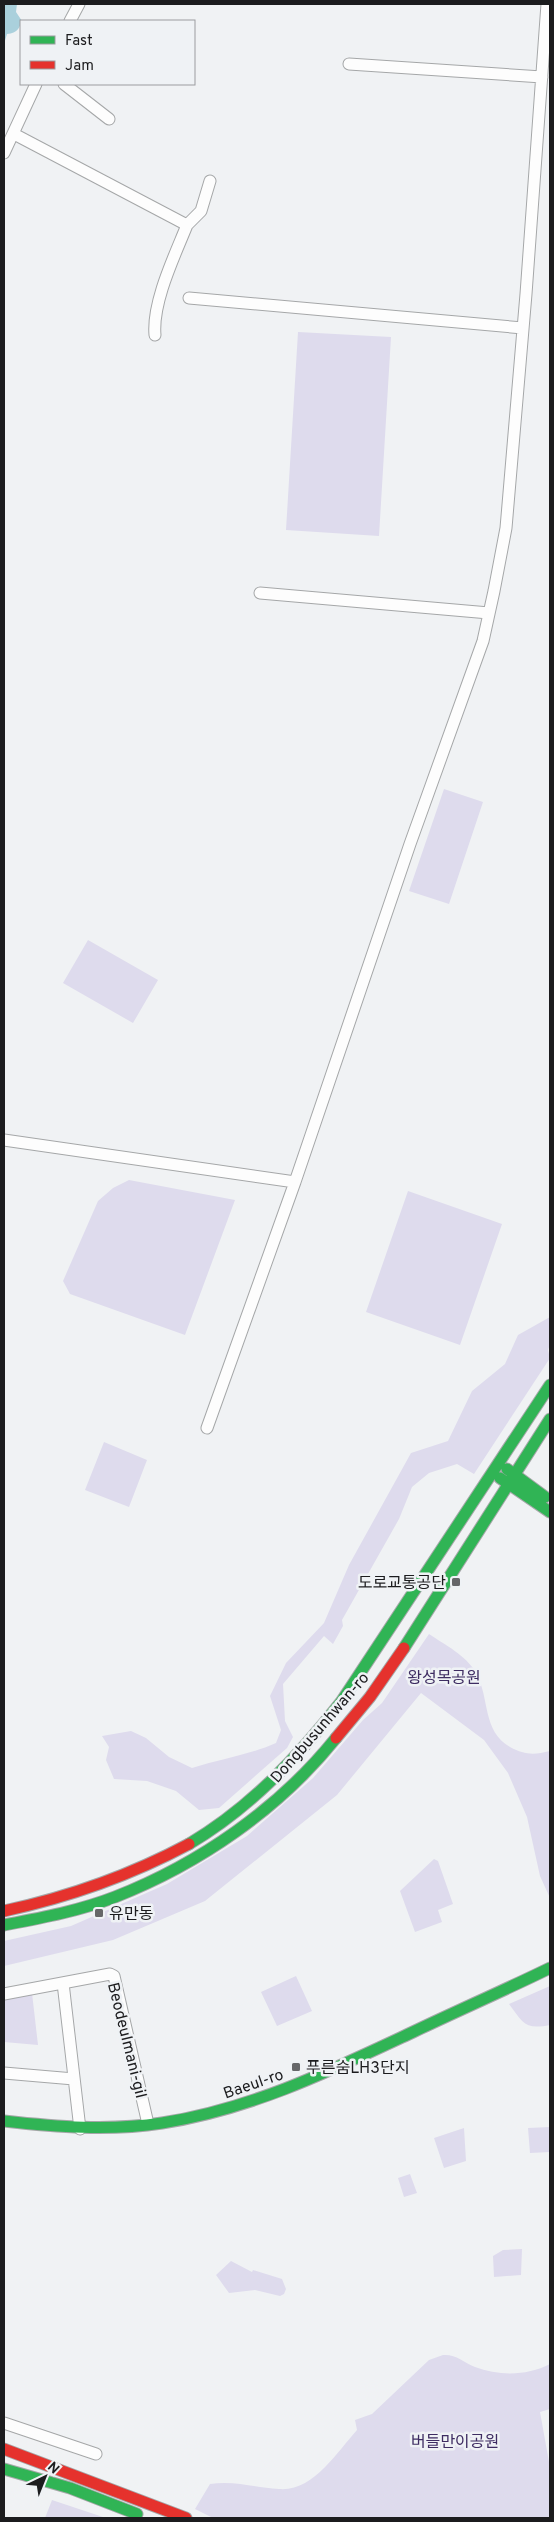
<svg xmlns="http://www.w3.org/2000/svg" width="554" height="2522" font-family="Overpass,'Noto Sans KR',sans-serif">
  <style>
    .green { fill: #dedbed }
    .water { fill: #aad0dc }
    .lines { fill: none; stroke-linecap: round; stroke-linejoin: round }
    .street-casing { stroke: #a5a7a8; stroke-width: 13 }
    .fast-casing { stroke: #a5a7a8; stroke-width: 13 }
    .jam-casing { stroke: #a5a7a8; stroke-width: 13 }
    .street { stroke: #fdfdfd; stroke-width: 11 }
    .fast { stroke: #30b455; stroke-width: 11 }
    .jam { stroke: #e5322d; stroke-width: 11 }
    .poi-dot { fill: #666769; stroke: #eff2f5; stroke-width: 2 }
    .labels { text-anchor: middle; stroke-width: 5; stroke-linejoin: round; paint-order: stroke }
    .poi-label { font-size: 16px; fill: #1c1c1e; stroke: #eff2f5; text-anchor: start }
    .park-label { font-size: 16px; fill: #3e2d62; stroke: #eff2f5 }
    .street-label { font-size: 16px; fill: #1c1c1e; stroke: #eff2f5 }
  </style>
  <rect width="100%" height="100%" fill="#f0f2f4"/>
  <path class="green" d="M298,332l93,5 -12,199 -93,-6z
    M444,789l39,13 -34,102 -40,-13z
    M88,940l70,40 -25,43 -70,-40z
    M129,1180l106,20 -50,135 -115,-41 -7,-13 35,-80 15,-13z
    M408,1191l94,33 -42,121 -94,-33z
    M550,1317v27l-2,6 2,8 -76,116 -17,-10 -28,9 -17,14 -13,32 -57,101 1,6 -10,18 -9,-8 -41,48 2,37 8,16 -6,11 -68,60 -20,2 -23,-19 -29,-10 -33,-2 -8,-19 3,-13 -7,-11 29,-5 15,7 23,19 23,11c28,-9 57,-13 84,-25l5,-13 -11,-34 16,-33 38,-40 25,-58 62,-112 37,-12 24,-50 33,-27 13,-29z
    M104,1442l43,18 -18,47 -44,-17z
    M429,1634c16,11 37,21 47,39 14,25 6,58 34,74 15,8 24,8 40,4v147l-10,-22 -13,-59 -19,-44 -24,-33 -63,-47 -84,102 -132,106 -92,39 -109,26v-25l67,-15 96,-42 80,-48 66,-58 50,-58 19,-17z
    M434,1859l4,2 15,43 -15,6 4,12 -27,10 -15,-41z
    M296,1976l16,35 -35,15 -16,-34z
    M550,1986v39c-25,5 -27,-2 -41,-21z
    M32,1993l6,52 -34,-3v-45z
    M550,2127v25l-20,1 -2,-25z
    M464,2128l2,33 -22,7 -10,-30z
    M410,2174l7,19 -13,4 -6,-19z
    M522,2249l-1,26 -27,2 -1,-21 10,-6z
    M231,2261l21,11 1,-2 29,9 4,10 -2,5 -4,2 -25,-6 -26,3 -13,-18z
    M443,2355c13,-1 20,7 32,12 24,9 52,9 75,-3v45l-10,3 9,50 1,56h-337l-18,-9 15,-25c25,-4 45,4 69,5 34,3 58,-37 78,-59l-2,-10 17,-6 57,-54z
    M52,2500l54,18h-61z"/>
  <path class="water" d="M4,4h13l-1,8 6,9c-3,7 -4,12 -15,13l-3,10z"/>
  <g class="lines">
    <g class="street-casing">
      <path id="street" d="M70,21l9,-17
        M349,64l193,13
        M64,84l45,35
        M14,134l173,91c-12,30 -35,77 -32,110
        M4,153l32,-69
        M187,225l14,-14 9,-30
        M189,298l334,30
        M260,593l229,20
        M4,1140l291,42 115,-338 73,-203 11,-50 12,-63 20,-234 21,-290
        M207,1428l88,-246
        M63,1983l17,146
        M4,1994l106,-20 4,2 34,148
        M4,2073l70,6
        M4,2423l92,31"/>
    </g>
    <g class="fast-casing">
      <path id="fast" d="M507,1469l38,28
        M500,1478l50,34
        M404,1648l146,-229
        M189,1844c61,-36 109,-87 152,-142l209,-317
        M4,1925c37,-7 75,-14 111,-28 84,-33 164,-88 221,-159
        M4,2121c53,6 106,10 158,2 90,-14 170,-53 251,-91 46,-22 92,-42 137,-64
        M4,2469l66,19 67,26"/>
    </g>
    <g class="jam-casing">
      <path id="jam" d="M336,1738l34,-41 34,-49
        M4,1911c65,-14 127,-36 185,-67
        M4,2449l182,69"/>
    </g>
    <use href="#street" class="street"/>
    <use href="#fast" class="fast"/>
    <use href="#jam" class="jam"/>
  </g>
  <g class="poi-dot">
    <rect x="451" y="1577" width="10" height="10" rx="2.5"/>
    <rect x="94" y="1908" width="10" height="10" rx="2.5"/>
    <rect x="291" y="2062" width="10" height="10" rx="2.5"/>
  </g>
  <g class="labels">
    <g class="poi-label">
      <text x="446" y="1588" text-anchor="end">도로교통공단</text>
      <text x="109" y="1919">유만동</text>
      <text x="306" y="2073">푸른숨LH3단지</text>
    </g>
    <g class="park-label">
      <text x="444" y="1683">왕성목공원</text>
      <text x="455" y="2447">버들만이공원</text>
    </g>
    <g class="street-label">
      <text transform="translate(319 1727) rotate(-49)" y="6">Dongbusunhwan-ro</text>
      <text transform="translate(128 2040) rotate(76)" y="6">Beodeulmani-gil</text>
      <text transform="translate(253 2083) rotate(-19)" y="6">Baeul-ro</text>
    </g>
  </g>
  <rect width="554" height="2522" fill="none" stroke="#1c1c1e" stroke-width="10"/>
  <rect x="20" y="20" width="175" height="65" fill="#eff2f5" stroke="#9b9c9f"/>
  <rect x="30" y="36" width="25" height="8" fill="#30b455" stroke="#9b9c9f"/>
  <text x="65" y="45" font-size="15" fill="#1c1c1e">Fast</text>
  <rect x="30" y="61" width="25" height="8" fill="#e5322d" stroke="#9b9c9f"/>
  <text x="65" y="70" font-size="15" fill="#1c1c1e">Jam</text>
  <g transform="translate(45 2477) rotate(43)" stroke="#eff2f5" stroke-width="4" paint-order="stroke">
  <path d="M0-4L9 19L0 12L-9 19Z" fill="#1c1c1e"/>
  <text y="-8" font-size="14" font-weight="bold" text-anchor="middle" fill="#1c1c1e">N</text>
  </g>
</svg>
